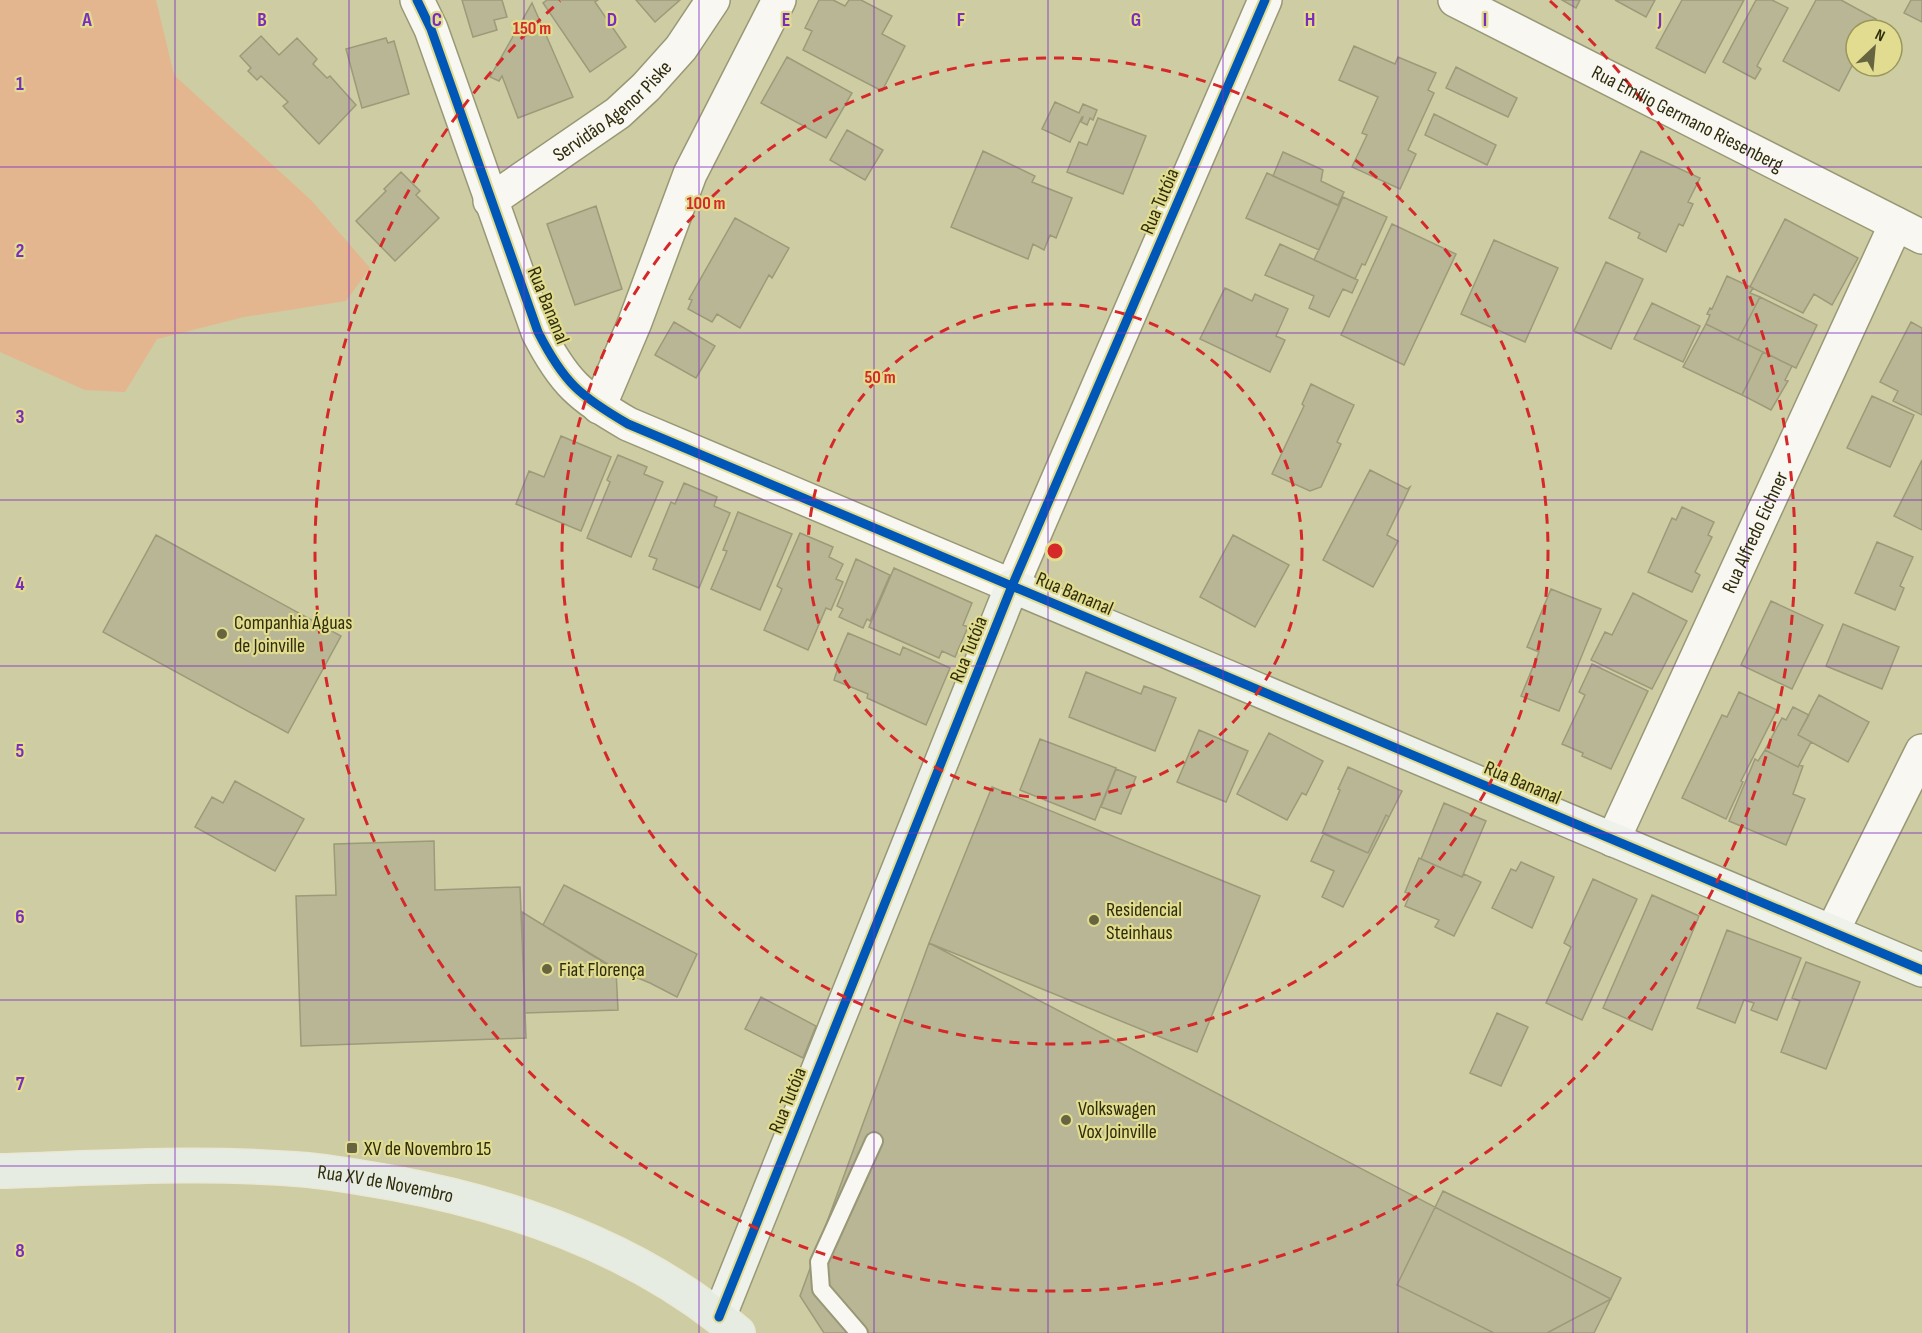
<svg xmlns="http://www.w3.org/2000/svg" width="1922" height="1333" font-family="'Sofia Sans Condensed',sans-serif">
  <style>
    .green { fill: #e3b68f }
    .building { fill: #b8b694; stroke: #9c9a79; stroke-width: 1.5 }
    .lines { fill: none; stroke-linecap: round; stroke-linejoin: round }
    .lane-casing { stroke: #999876; stroke-width: 20 }
    .street-casing { stroke: #999876; stroke-width: 36 }
    .secondary-casing { stroke: #999876; stroke-width: 36 }
    .primary-casing { stroke: #e9e8d5; stroke-width: 36 }
    .lane { stroke: #f8f7f1; stroke-width: 16 }
    .street { stroke: #f8f7f1; stroke-width: 33 }
    .secondary { stroke: #eff2ea; stroke-width: 33 }
    .primary { stroke: #e7ece3; stroke-width: 33 }
    .cycleway-casing { stroke: #e1dc8f; stroke-width: 13 }
    .cycleway { stroke: #0057b8; stroke-width: 9 }
    .grid { fill: none; stroke: #7b2cbf; stroke-width: 1.5; stroke-opacity: 0.55 }
    .ring { fill: none; stroke: #d62828; stroke-width: 3; stroke-dasharray: 10 8 }
    .poi-dot { fill: #676540; stroke: #e1dc8f; stroke-width: 2 }
    .labels { text-anchor: middle; stroke-width: 4.5; stroke-linejoin: round; paint-order: stroke }
    .street-label { font-size: 20px; fill: #2f2d0c; stroke: #e1dc8f }
    .poi-label { font-size: 20px; fill: #2f2d0c; stroke: #e1dc8f; text-anchor: start }
    .grid-label { font-size: 20px; text-anchor: middle; font-weight: bold; fill: #7b2cbf; stroke: #e1dc8f; stroke-width: 4.5; stroke-linejoin: round; paint-order: stroke }
    .centre { fill: #d62828; stroke: #e1dc8f; stroke-width: 3 }
    .ring-label { font-size: 18px; text-anchor: middle; font-weight: bold; fill: #d62828; stroke: #e1dc8f; stroke-width: 4.5; stroke-linejoin: round; paint-order: stroke }
  </style>
  <rect width="100%" height="100%" fill="#cecca2"/>
  <path class="green" d="M0,0h156l18,75 138,126 58,67 -24,33 -102,16 -87,22 -32,53 -40,-2 -85,-38z"/>
  <path class="building" d="M462,0h40l5,17 -13,3 3,10 -24,7z
    M547,0h51l-3,2 31,45 -36,25 -47,-69z
    M636,0h44l-25,22z
    M819,0h14l12,6 4,-6h12l31,16 -10,18 23,12 -23,45 -79,-41 9,-19 -7,-3z
    M1562,0h18l-4,8z
    M1615,0h40l-9,17z
    M1682,0h62l-39,73 -49,-25z
    M1756,0h16l16,8 -31,58 4,3 -6,10 -32,-17z
    M1816,0h25l35,19 -6,11h-14v28l-17,33 -56,-30z
    M1911,0h11v22l-18,-9z
    M532,3l41,94 -55,21 -16,-42 -3,5 -9,-4z
    M261,36l18,19 18,-17 20,21 -4,5 14,14 3,-2 26,29 -37,39 -36,-38 5,-4 -27,-26 -4,4 -9,-9 3,-3 -11,-12z
    M386,38l2,5 6,-2 15,53 -47,14 -16,-59z
    M1354,46l41,18 3,-7 38,16 -8,17 6,3 -26,57 8,4 -16,35 -48,-22 15,-32 -5,-2 16,-36 -39,-17z
    M787,57l65,36 -26,45 -65,-35z
    M1456,67l61,31 -9,19 -62,-29z
    M1055,102l24,11 4,-9 14,6 -4,10 -3,-2 -3,7 -6,-3 2,-5h-1l-12,25 -28,-13z
    M1434,114l62,31 -9,20 -62,-30z
    M1098,118l48,18 -23,58 -56,-22 12,-30 8,3z
    M847,130l36,20 -18,30 -35,-20z
    M983,151l52,25 -3,6 40,16 -16,40 -6,-3 -6,15 -11,-6 -5,15 -77,-32z
    M1641,151l59,27 -12,24 5,2 -10,22 -4,-2 -13,28 -28,-14 2,-5 -31,-15z
    M1283,152l40,18 -2,11 23,11 -6,13 -65,-29z
    M401,172l19,19 -4,4 23,23 -44,43 -39,-40 30,-30 -2,-2z
    M1267,173l72,33 -20,44 -73,-32z
    M1343,197l44,20 -22,48 -3,-1 -7,15 -41,-19z
    M596,206l26,83 -47,16 -28,-81z
    M735,218l54,30 -17,30 -3,-3 -29,53 -23,-14 -5,8 -24,-13 4,-9 -3,-1z
    M1785,219l73,39 -26,47 -18,-11 -11,19 -53,-26z
    M1392,224l64,30 -52,111 -63,-30z
    M1494,240l64,28 -33,74 -64,-28z
    M1280,244l78,36 -6,13 -9,-4 -14,28 -20,-9 5,-12 -49,-21z
    M1606,262l37,17 -32,70 -37,-18z
    M1727,276l26,12 -3,5 10,4 -22,43 -32,-16 4,-9 -3,-1 3,-6 2,1z
    M1225,288l27,13 3,-7 33,15 -12,27 9,4 -15,32 -70,-33z
    M1760,297l57,28 -21,43 -58,-28z
    M1652,303l48,23 -17,36 -49,-23z
    M674,322l41,24 -19,32 -41,-23z
    M1911,322l11,6v87l-29,-14 5,-10 -18,-9z
    M1706,324l57,28 -21,43 -59,-28z
    M1763,352l29,14 -7,14 3,1 -17,29 -29,-15z
    M1311,384l43,21 -17,37 4,2 -20,43 -11,4 -38,-17 32,-68 -2,-2z
    M1872,396l42,19 -24,52 -43,-19z
    M561,436l50,21 -30,74 -65,-27 13,-33 15,6z
    M618,455l29,12 -3,7 19,8 -32,75 -44,-19 23,-56 -3,-2z
    M1922,460v70l-28,-14z
    M1370,470l37,19 3,-2 -23,48 11,6 -25,46 -50,-27z
    M684,483l33,14 -3,9 16,7 -31,75 -46,-19 4,-10 -8,-3 22,-54 4,2z
    M1682,507l32,15 -6,13 4,2 -17,35 5,3 -8,17 -44,-20 24,-54 4,2z
    M738,512l54,22 -32,76 -49,-21 16,-38 -4,-1z
    M800,533l33,14 -4,10 14,7 -7,15 7,3 -12,28 -5,-2 -18,42 -44,-20 18,-41 -5,-3z
    M156,535l185,101 -53,97 -185,-101z
    M1233,535l56,30 -34,62 -55,-30z
    M1877,542l36,15 -13,29 4,2 -9,22 -40,-17z
    M856,559l34,16 -20,46 -3,-2 -4,9 -24,-11 4,-8 -6,-3z
    M894,568l78,35 -9,22 5,2 -13,30 -13,-6 -3,7 -70,-31z
    M1551,589l50,20 -42,102 -38,-15 18,-44 -12,-5z
    M1633,593l54,28 -35,68 -61,-29 14,-28 7,3z
    M1771,601l52,24 -31,64 -51,-24z
    M1843,624l56,23 -17,42 -56,-23z
    M848,633l52,22 3,-8 47,21 -24,57 -59,-27 1,-4 -34,-14 4,-12 -4,-2z
    M1592,664l56,27 -37,78 -29,-13 1,-3 -21,-9 23,-49 -6,-3z
    M1086,672l55,22 3,-8 32,12 -21,53 -86,-34z
    M1739,692l38,18 -36,71 2,1 -17,37 -44,-21 40,-83 5,2z
    M1819,695l50,27 -21,40 -50,-27z
    M1793,707l16,8 -11,20 13,7 -13,25 -33,-17 17,-32 4,2z
    M1199,730l49,21 -22,51 -49,-20z
    M1269,733l54,28 -17,34 -4,-2 -15,27 -50,-26z
    M1040,739l76,29 -21,52 -75,-30z
    M1765,750l33,17 1,-2 4,1 -10,28 12,5 -19,46 -57,-24 26,-62 3,2z
    M1348,767l54,24 -13,26 -3,-2 -18,38 -46,-20 18,-43 -2,-1z
    M1116,769l20,8 -15,37 -20,-7z
    M235,781l69,38 -29,52 -80,-44 17,-30 11,6z
    M992,787l268,109 -63,156 -268,-109z
    M1444,803l42,18 -24,56 -41,-18z
    M1386,815l3,2 -46,90 -21,-10 12,-26 -23,-10 13,-28 44,20z
    M434,841l1,49 85,-3 6,151 -225,8 -5,-150 40,-1 -2,-51z
    M1419,858l43,19 2,-3 17,8 -27,54 -19,-9 4,-7 -34,-14 5,-12 -5,-2z
    M1521,862l33,15 -22,51 -40,-20 19,-39 5,2z
    M1593,879l44,20 -55,121 -36,-17 25,-56 -7,-4z
    M564,885l133,69 -20,43 -27,-14 -34,-14 -73,-44z
    M1652,895l47,21 -47,114 -49,-22z
    M522,912l94,58 2,40 -93,3z
    M1727,930l74,28 -24,62 -26,-10 3,-7 -10,-3 -9,23 -38,-15z
    M929,943l682,356 -64,34h-723l-24,-37z
    M1806,962l54,20 -34,87 -45,-17 19,-51 -8,-3z
    M761,997l55,29 -13,32 -58,-29z
    M1497,1013l31,14 -27,59 -31,-13z
    M1443,1191l178,87 -27,55h-100l-97,-48z"/>
  <g class="lines">
    <g class="lane-casing">
      <path id="lane" d="M859,1333l-38,-44 -2,-27 55,-121"/>
    </g>
    <g class="street-casing">
      <g id="street">
        <path d="M417,0l14,29 107,303c26,51 42,64 90,92l384,162 253,-586"/>
        <path id="s1" d="M1455,0l467,237"/>
        <path id="s2" d="M490,201l128,-88 28,-26 35,-39 32,-48"/>
        <path d="M599,407l36,-85 55,-148 89,-174"/>
        <path id="s3" d="M1613,840l283,-616"/>
        <path d="M1832,932l90,-181"/>
      </g>
    </g>
    <g class="secondary-casing">
      <path id="secondary" d="M719,1317l293,-731 910,384"/>
    </g>
    <g class="primary-casing">
      <g id="primary">
        <path id="s4" d="M0,1171c102,-3 206,-10 308,-1 28,3 57,8 85,13 124,23 248,67 345,150"/>
      </g>
    </g>
    <use href="#lane" class="lane"/>
    <use href="#street" class="street"/>
    <use href="#secondary" class="secondary"/>
    <use href="#primary" class="primary"/>
    <g class="cycleway-casing">
      <path id="cycleway" d="M417,0l14,29 107,303c26,51 42,64 90,92l1294,546
        M719,1317l293,-731 253,-586"/>
    </g>
    <use href="#cycleway" class="cycleway"/>
  </g>
  <path class="grid" d="M175,0v1333M349,0v1333M524,0v1333M699,0v1333M874,0v1333M1048,0v1333M1223,0v1333M1398,0v1333M1573,0v1333M1747,0v1333M0,167h1922M0,333h1922M0,500h1922M0,666h1922M0,833h1922M0,1000h1922M0,1166h1922"/>
  <g class="ring">
    <circle cx="1055" cy="551" r="247"/>
    <circle cx="1055" cy="551" r="493"/>
    <path d="M1550 1A740 740 0 1 1 560 1"/>
  </g>
  <g class="poi-dot">
    <circle cx="222" cy="634" r="6"/>
    <circle cx="1094" cy="920" r="6"/>
    <circle cx="547" cy="969" r="6"/>
    <circle cx="1066" cy="1120" r="6"/>
    <rect x="346" y="1142" width="12" height="12" rx="3"/>
  </g>
  <g class="labels">
    <g class="street-label">
      <text dy="7" stroke="none"><textPath href="#s2" startOffset="152">Servidão Agenor Piske</textPath></text>
      <text dy="7" stroke="none"><textPath href="#s1" startOffset="261">Rua Emílio Germano Riesenberg</textPath></text>
      <text transform="translate(1159 201) rotate(-67)" y="7">Rua Tutóia</text>
      <text transform="translate(549 305) rotate(68)" y="7">Rua Bananal</text>
      <text dy="7" stroke="none"><textPath href="#s3" startOffset="339">Rua Alfredo Eichner</textPath></text>
      <text transform="translate(1075 593) rotate(23)" y="7">Rua Bananal</text>
      <text transform="translate(968 649) rotate(-68)" y="7">Rua Tutóia</text>
      <text transform="translate(1523 782) rotate(23)" y="7">Rua Bananal</text>
      <text transform="translate(787 1100) rotate(-68)" y="7">Rua Tutóia</text>
      <text dy="7" stroke="none"><textPath href="#s4" startOffset="387">Rua XV de Novembro</textPath></text>
    </g>
    <g class="poi-label">
      <text x="234" y="629">Companhia Águas<tspan x="234" dy="23">de Joinville</tspan></text>
      <text x="1106" y="916">Residencial<tspan x="1106" dy="23">Steinhaus</tspan></text>
      <text x="559" y="976">Fiat Florença</text>
      <text x="1078" y="1115">Volkswagen<tspan x="1078" dy="23">Vox Joinville</tspan></text>
      <text x="364" y="1155">XV de Novembro 15</text>
    </g>
  </g>
  <g class="grid-label">
    <text x="87" y="26">A</text>
    <text x="262" y="26">B</text>
    <text x="437" y="26">C</text>
    <text x="612" y="26">D</text>
    <text x="786" y="26">E</text>
    <text x="961" y="26">F</text>
    <text x="1136" y="26">G</text>
    <text x="1310" y="26">H</text>
    <text x="1485" y="26">I</text>
    <text x="1660" y="26">J</text>
    <text x="20" y="90">1</text>
    <text x="20" y="257">2</text>
    <text x="20" y="423">3</text>
    <text x="20" y="590">4</text>
    <text x="20" y="757">5</text>
    <text x="20" y="923">6</text>
    <text x="20" y="1090">7</text>
    <text x="20" y="1257">8</text>
  </g>
  <circle cx="1055" cy="551" r="9" class="centre"/>
  <g class="ring-label">
    <text x="532" y="34">150 m</text>
    <text x="706" y="209">100 m</text>
    <text x="880" y="383">50 m</text>
  </g>
  <g transform="translate(1874 48) rotate(26)"><circle r="28" fill="#e1dc8f" stroke="#9a965b" stroke-width="1.5"/>
  <path d="M0-4.5L10 22L0 15L-10 22Z" fill="#676540"/>
  <text y="-9" font-size="16" font-weight="bold" text-anchor="middle" fill="#2f2d0c">N</text>
  </g>
</svg>
